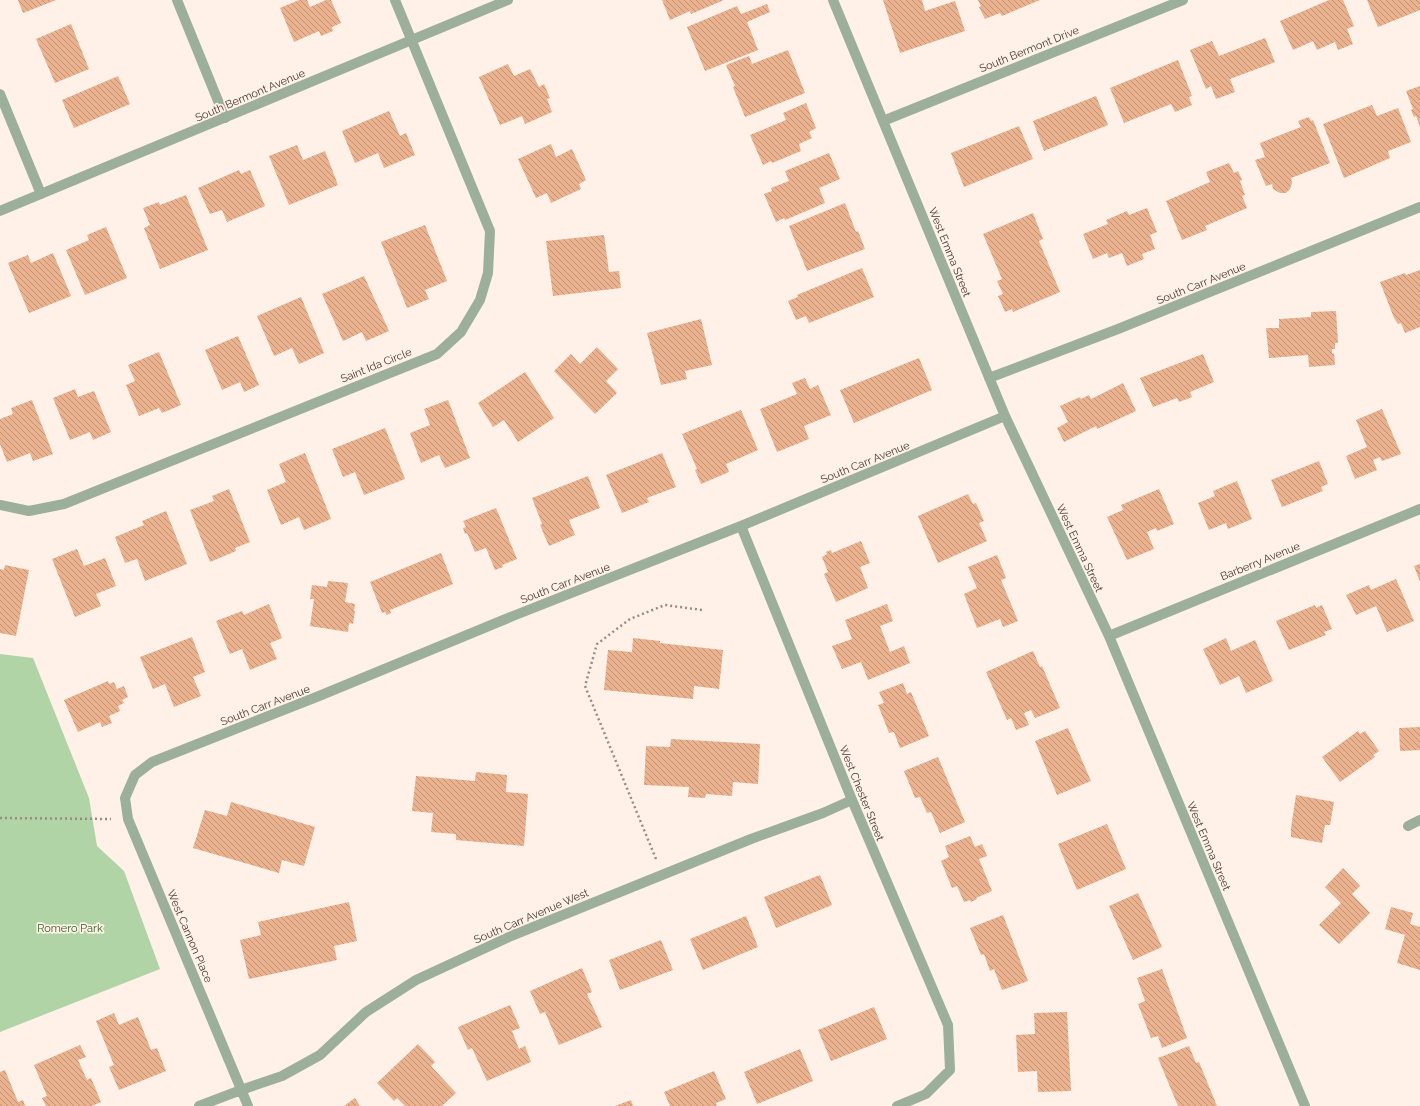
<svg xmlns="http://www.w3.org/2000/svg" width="1420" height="1106" font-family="Raleway,sans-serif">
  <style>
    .green { fill: #b0d4a5 }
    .building { fill: url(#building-back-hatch) }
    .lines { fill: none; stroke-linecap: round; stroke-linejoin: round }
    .path { stroke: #998b82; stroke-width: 2.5; stroke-dasharray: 2 3; stroke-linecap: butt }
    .lane { stroke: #9baf9a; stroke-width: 10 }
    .street { stroke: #9baf9a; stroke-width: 10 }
    .labels { text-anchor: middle; stroke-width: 3.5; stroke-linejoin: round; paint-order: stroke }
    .street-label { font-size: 11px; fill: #45382f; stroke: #fff1e8 }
    .park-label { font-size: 11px; fill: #2f611f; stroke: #fff1e8 }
  </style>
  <defs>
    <pattern id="building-back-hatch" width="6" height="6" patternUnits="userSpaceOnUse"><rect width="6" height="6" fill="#ebb28f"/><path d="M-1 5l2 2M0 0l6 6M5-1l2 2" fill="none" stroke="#c09275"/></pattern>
  </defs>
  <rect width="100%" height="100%" fill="#fff1e8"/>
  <path class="green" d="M0,654l33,4 56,140 8,48 27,25 36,98 -160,63z"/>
  <path class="building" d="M18,0h38l-33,13z
    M299,0h8l3,7 16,-7h5l10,23 -9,4 1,4 -12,5 -2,-5 -25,11 -14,-34z
    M662,0h62l-33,14 -1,-3 -20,9z
    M883,0h39l3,11 30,-10 10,30 -65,22z
    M978,0h62l-38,16 -2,-3 -15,6 -6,-12 2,-1z
    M1329,0h14l11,26 -7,3 6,15 -15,6 -3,-8 -18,8 -4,-9 -20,9 -13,-29z
    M1367,0h53v10l-42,17z
    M767,4l3,8 -23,10 11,28 -53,21 -18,-44 50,-21 4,8z
    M71,24l18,45 -34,14 -19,-44z
    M1265,38l10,24 -45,17 5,13 -19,7 -5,-13 -5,3 -16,-39 22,-9 7,15z
    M788,50l17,43 -60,24 -12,-30 2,-1 -9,-21 23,-9 3,8z
    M1178,60l14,36 -3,1 3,8 -17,7 -4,-8 -47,19 -14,-35z
    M508,64l6,12 16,-7 9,18 5,-3 6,14 -3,1 5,13 -27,12 -3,-8 -22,9 -21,-48z
    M118,76l12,28 -56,24 -12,-28z
    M1420,86v41l-4,-11 -2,1 -3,-7 2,-1 -7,-18z
    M1096,96l12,29 -64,26 -11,-30z
    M806,103l10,25 -7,4 3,6 -13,6 2,7 -29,12 -1,-2 -8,4 -13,-30 36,-15 -3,-7z
    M1372,105l5,11 21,-8 13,34 -23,9 2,7 -46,20 -21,-54z
    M389,111l11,25 6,-3 9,22 -31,13 -6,-15 -23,10 -13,-32z
    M1309,117l2,4 2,-1 17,43 -39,15 1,5 -2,6 -4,4h-6l-7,-4 -1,-5 -6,2 -11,-26 10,-3 -5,-14 41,-16 -3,-6z
    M1019,126l14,33 -69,28 -13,-34z
    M551,144l5,13 16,-8 14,31 -7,4 2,5 -30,14 -4,-10 -11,5 -18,-39z
    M297,145l6,15 22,-9 13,34 -49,20 -20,-49z
    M829,153l11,26 -21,9 6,15 -40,17 -1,-2 -8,4 -12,-28 8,-3 -1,-3 18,-7 -4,-10z
    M1229,163l5,10 4,-2 4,9 -2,1 5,14 -3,1 5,12 -42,18 2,4 -25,10 -16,-39 44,-19 -4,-10z
    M239,170l2,4 9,-4 15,36 -38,16 -5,-12 -12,4 -12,-26z
    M186,195l22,55 -48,19 -16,-41 6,-3 -7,-17 16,-6 1,3z
    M845,203l11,29 2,-1 7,18 -58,22 -18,-45z
    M1147,208l10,24 -7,3 5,14 -13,5 2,5 -17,7 -5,-13 -13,5 -2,-5 -14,6 -10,-25 25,-10 -2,-4 21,-9 2,4z
    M1033,213l10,26 -4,2 21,51 -47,20 -1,-3 -7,3 -7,-16 5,-2 -6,-13 5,-2 -19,-45z
    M425,225l22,56 -22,9 4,9 -22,9 -26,-66z
    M106,227l21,51 -42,17 -19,-45 23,-10 -2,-5z
    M604,235l5,37 10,-1 2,17 -68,8 -7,-55z
    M53,253l18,43 -42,17 -21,-50 20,-8 3,8z
    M862,268l12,29 -65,26 -3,-7 -10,4 -8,-19 10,-4 -1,-2z
    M1420,270v57l-15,6 -4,-10 -3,1 -4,-6 -14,-36 25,-9 1,2z
    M364,276l25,55 -23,10 -4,-9 -19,9 -21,-47z
    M301,297l23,56 -25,11 -7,-16 -18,8 -17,-40z
    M1336,311l2,32h-3v6h-3v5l2,-1 1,12 -26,2 -1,-12 -39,3 -3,-30h13v-9l32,-2v-5z
    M701,319l11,46 -27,6 2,8 -26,6 -14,-52z
    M238,336l21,49 -15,7 -4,-10 -18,8 -17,-40z
    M597,347l21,22 -12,12 11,12 -22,21 -41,-43 17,-17 9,10z
    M159,352l22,53 -19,8 -3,-5 -20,8 -13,-31 9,-4 -7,-16z
    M1203,354l11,28 -24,10 2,5 -13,5 -2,-4 -24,9 -13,-29z
    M919,358l13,32 -78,33 -14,-33z
    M525,372l29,46 -36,24 -14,-22 -11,7 -15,-24z
    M805,378l5,11 8,-4 13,30 -27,11 5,13 -32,13 -17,-43 37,-15 -5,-11z
    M1123,383l13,28 -39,18 -1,-3 -32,16 -7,-14 11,-6 -8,-16 20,-9 1,2 8,-4 2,4z
    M75,389l3,8 16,-6 17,41 -18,8 -3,-8 -20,8 -17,-42z
    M32,400l21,54 -20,7 -3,-8 -23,9 -7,-18v-25l13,-5 -2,-6z
    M448,400l22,58 -25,10 -6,-13 -18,8 -11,-30 20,-8 -6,-16z
    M1382,409l19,45 -19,7 -2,-4 -7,3 4,10 -22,9 -9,-23 21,-9 -11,-27z
    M741,410l17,40 -32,14 3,8 -28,12 -6,-14 2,-1 -15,-35z
    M385,428l20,51 -41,16 -9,-23 -12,5 -11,-28z
    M305,453l26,66 -27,11 -5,-13 -18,8 -14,-35 19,-8 -7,-18z
    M662,453l14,34 -29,11 2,4 -27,11 -16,-38z
    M1319,461l9,23 -7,3 2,4 -41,16 -11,-27z
    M588,476l12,32 -31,12 6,15 -26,11 -9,-21 2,-1 -10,-26z
    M1237,481l15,38 -24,10 -2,-6 -17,7 -11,-27 17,-7 -2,-5z
    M229,489l21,53 -15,6 1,3 -26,11 -20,-52 24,-9 -2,-5z
    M1159,489l15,35 -17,7 -1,-3 -9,4 7,17 -27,11 -20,-43 16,-7 -2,-5z
    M968,494l5,10 3,-1 8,18 -5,2 8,18 -49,22 -20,-47z
    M496,508l21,51 -15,6 1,2 -8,3 -9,-22 -11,4 -8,-19 -2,1 -2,-6 3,-1 -3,-6z
    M166,511l21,53 -42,17 -8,-22 -12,4 -10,-26 29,-12 -2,-4z
    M861,541l9,22 -10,4 8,21 -32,14 -12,-28 4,-2 -6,-15 5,-3 -1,-2 5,-2 1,3z
    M77,549l7,17 21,-8 11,28 -20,8 5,12 -26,11 -23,-58z
    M441,553l12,31 -63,26 1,3 -4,2 -2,-3 -3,1 -12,-31z
    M997,555l9,23 -5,2 17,41 -15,6 -3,-8 -23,9 -13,-34 13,-6 -9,-21z
    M1420,564v18l-6,-16z
    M5,565l24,5 -13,66 -16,-3v-64l4,1z
    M1396,579l18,42 -27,11 -11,-26 -20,9 -10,-20 23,-10 2,5z
    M328,581l20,2 -3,19 10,2 -1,7h1l-2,13 -4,-1 -1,9 -38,-6 4,-27h-4l2,-14 15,2z
    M269,604l13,34 -12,5 7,16 -27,11 -8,-21 -12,5 -14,-33 26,-10 2,4z
    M887,604l6,17 -13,5 10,26 14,-6 6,17 -42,17 -7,-18 -19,7 -10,-23 20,-7 -7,-19z
    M1315,605l1,3 6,-3 10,24 -8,3 2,3 -37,15 -13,-29z
    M192,637l13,35 -12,5 8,19 -27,11 -9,-23 -12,5 -13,-32z
    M633,638l27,3v2l63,7 -4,39 -25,-3 -1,13 -89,-9 4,-40 24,2z
    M1226,638l5,13 24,-11 18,41 -27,12 -7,-17 -19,9 -17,-36z
    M1033,651l7,16 2,-1 18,42 -25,10 -4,-8 -7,3 5,12 -13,5 -5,-12 -4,2 -21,-48z
    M108,681l1,3 5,-2 3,7 7,-3 4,11 -6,3 2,3 -6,3 2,5 -11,5 3,7 -10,4 -2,-5 -22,10 -14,-32z
    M903,683l4,11 4,-2 18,44 -29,12 -6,-16 -5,1 -11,-28 6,-2 -5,-11z
    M1420,727v23l-20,1 -1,-23z
    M1068,728l23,53 -34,14 -22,-54z
    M1358,731l2,3 5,-3 14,20 -6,4 2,2 -35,25 -18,-25z
    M671,739l89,5 -2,40 -25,-2 -1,14 -26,-2 -1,4 -17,-1 1,-10 -45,-2 2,-39 24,1z
    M938,757l27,65 -25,11 -9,-21 -4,1 -7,-16 -5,1 -11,-27z
    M476,772l31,3 -1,17 22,2 -4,52 -68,-6v-6l-25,-2 2,-19 -21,-2 4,-35 59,5z
    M1296,795l38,7 -4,23h-5l-3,18 -31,-6v-9z
    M231,802l84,25 -11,39 -22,-6 -3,13 -86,-25 12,-38 22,6z
    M1107,824l19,45 -49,21 -19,-46z
    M970,836l5,11 7,-3 5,12 -8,3 13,32 -16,7 1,1 -6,3 -1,-2 -6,2 -7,-16 -5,2 -11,-27 8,-4 -4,-11z
    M1343,868l17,18 -8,8 18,19 -31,31 -20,-19 22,-22 -16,-16z
    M820,875l12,30 -56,23 -12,-31z
    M1138,893l24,54 -29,13 -24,-54z
    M349,902l8,39 -23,5 3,14 -88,19 -9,-39 21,-5 -3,-13z
    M1391,907l22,6 -3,11 10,3v43l-23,-7 8,-28 -20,-6z
    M1003,915l25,66 -26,9 -8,-21 -4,2 -6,-17 -3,1 -11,-27z
    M746,916l12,31 -55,23 -13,-31z
    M661,940l12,30 -53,20 -11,-30z
    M582,968l10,24 -5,2 15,33 -43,18 -14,-33 -5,2 -10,-23z
    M1162,969l25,69 -25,10 -4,-12 -7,2 -13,-34 7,-3 -8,-23z
    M510,1005l10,23 -8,3 7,18 6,-3 6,16 -44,19 -15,-33 -4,2 -10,-23z
    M874,1007l13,32 -56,22 -13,-31z
    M1067,1012l4,79 -33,1 -1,-21 -19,1 -2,-37 19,-1 -1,-21z
    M114,1013l5,12 19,-8 13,33 6,-2 9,23 -47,19 -10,-23 5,-2 -18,-44z
    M418,1044l17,18 -4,4 25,27 -14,13h-37l-8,-8 -3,3 -17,-18z
    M80,1045l6,12 -8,3 9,20 4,-2 10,24 -9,4h-46l-4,-8 5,-2 -13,-31z
    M1189,1046l7,17 3,-1 18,44h-39l-20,-48z
    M800,1049l13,32 -56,23 -13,-32z
    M5,1070l13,32 5,-2 2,6h-25v-34z
    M714,1071l12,28 -10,4 1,3h-47l-6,-14z
    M355,1098l5,8h-16z
    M631,1100l2,6h-18z"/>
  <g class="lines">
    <path class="path" d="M0,818l111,1
      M656,859l-71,-173 12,-42 33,-25 35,-14 37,5"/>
    <path class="lane" d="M177,0l48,118"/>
    <path class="street" d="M833,0l172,416 104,220 196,470
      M0,94l41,100
      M883,121l300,-121
      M0,211l508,-211
      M989,378l129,-49 302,-122
      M0,505l29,6 35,-7 373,-150 24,-22 19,-32 8,-27 2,-42 -95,-231
      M741,526l111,274 96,225 2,45 -24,24 -29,12
      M1109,636l311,-127
      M1408,826l12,-6
      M199,1106l42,-16 41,-14 38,-21 46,-43 50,-32 95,-44 240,-97 72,-26 29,-13
      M248,1106l-120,-287 -3,-21 10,-23 17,-13 167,-66 194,-80 228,-90 264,-110"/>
  </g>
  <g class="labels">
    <g class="street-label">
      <text transform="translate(1029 49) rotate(-22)" y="4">South Bermont Drive</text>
      <text transform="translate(250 95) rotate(-23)" y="4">South Bermont Avenue</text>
      <text transform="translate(950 252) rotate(68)" y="4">West Emma Street</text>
      <text transform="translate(1201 283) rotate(-22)" y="4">South Carr Avenue</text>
      <text transform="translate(376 365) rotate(-22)" y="4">Saint Ida Circle</text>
      <text transform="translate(865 462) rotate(-22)" y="4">South Carr Avenue</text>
      <text transform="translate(1080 548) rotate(65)" y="4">West Emma Street</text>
      <text transform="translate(1260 561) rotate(-22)" y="4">Barberry Avenue</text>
      <text transform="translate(565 583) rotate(-21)" y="4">South Carr Avenue</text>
      <text transform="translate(265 705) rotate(-21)" y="4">South Carr Avenue</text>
      <text transform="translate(862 793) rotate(68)" y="4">West Chester Street</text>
      <text transform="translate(1209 846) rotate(67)" y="4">West Emma Street</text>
      <text transform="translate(531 916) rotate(-23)" y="4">South Carr Avenue West</text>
      <text transform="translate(190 936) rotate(67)" y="4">West Cannon Place</text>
    </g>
    <g class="park-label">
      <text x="70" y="932">Romero Park</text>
    </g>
  </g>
</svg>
